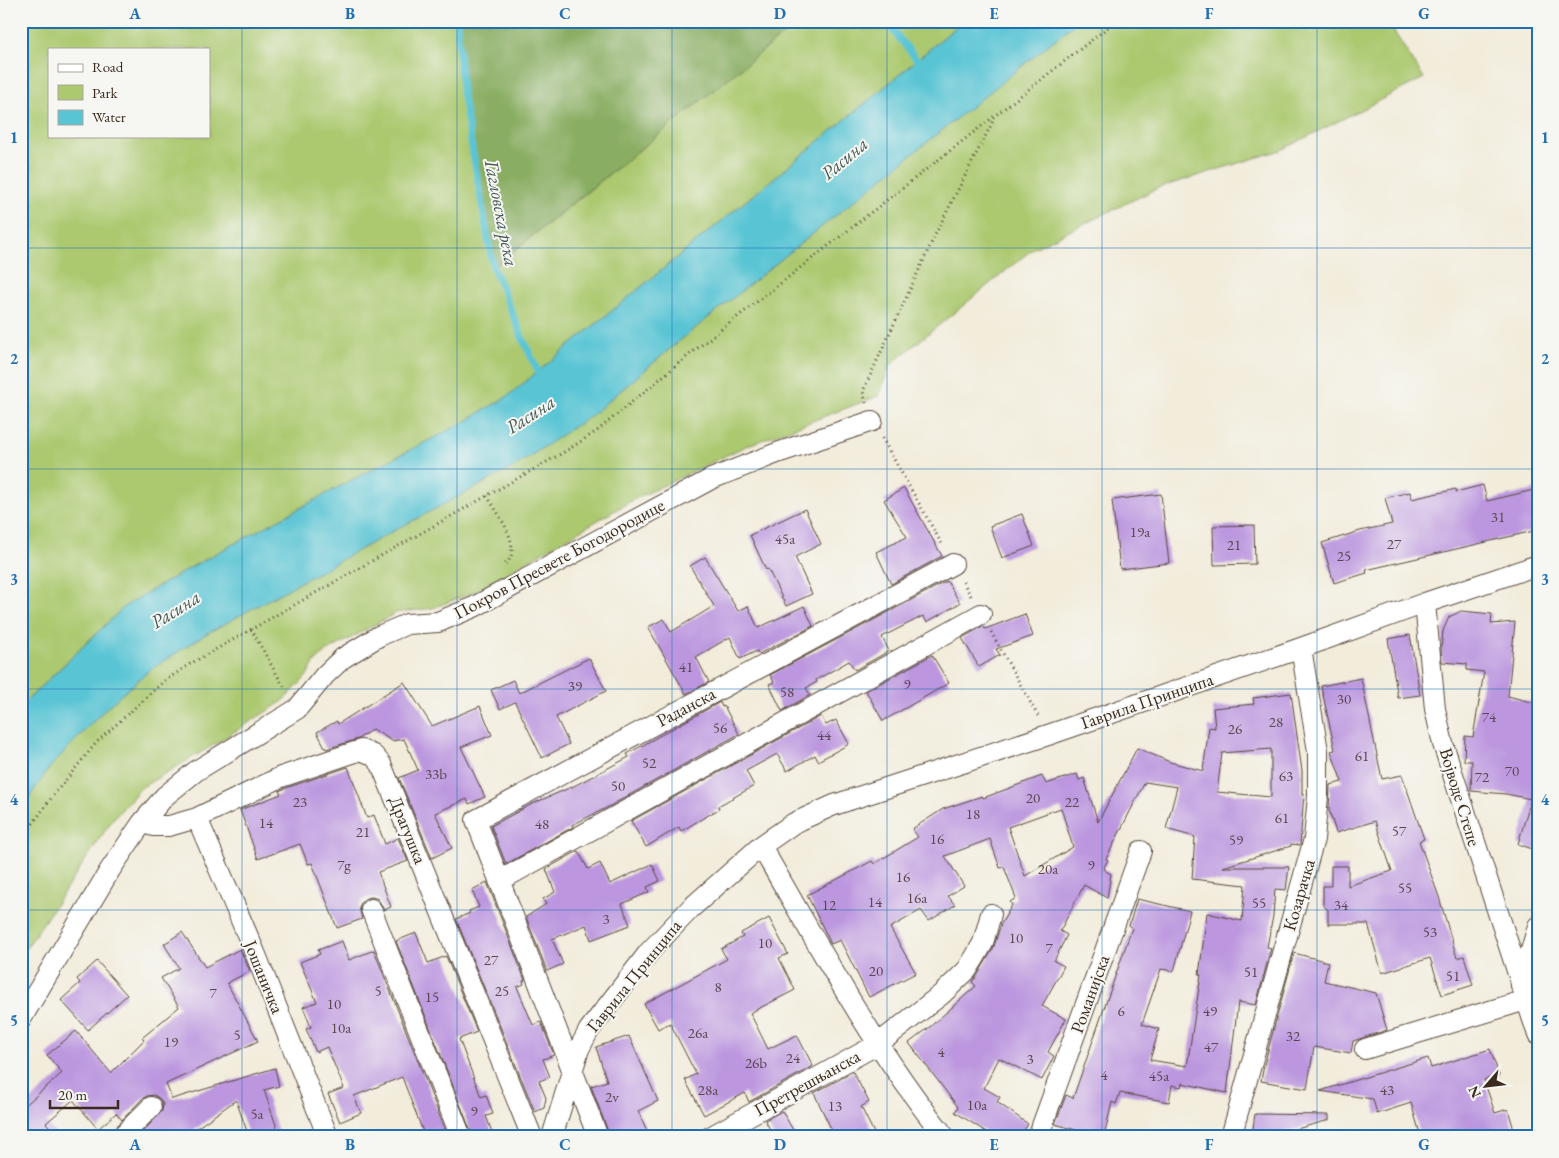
<svg xmlns="http://www.w3.org/2000/svg" width="1559" height="1158" font-family="'EB Garamond',serif">
  <style>
    .green { fill: #acc970; stroke: #747a47; fill-rule: evenodd }
    .forest { fill: #89ad62; stroke: #626c40 }
    .water { fill: #59c4d4; stroke: #4a7779 }
    .lines { fill: none; stroke-linecap: round; stroke-linejoin: round }
    .stream { stroke: #59c4d4; stroke-width: 7 }
    .building { fill: #bc97df; fill-rule: evenodd }
    .street-casing { stroke: #56473a; stroke-width: 22 }
    .path { stroke: #56473a; stroke-width: 3; stroke-dasharray: 1 4; stroke-linecap: butt }
    .street { stroke: #fff; stroke-width: 20 }
    .grid { fill: none; stroke: #1f6fb2; stroke-width: 1; stroke-opacity: 0.55 }
    .labels { text-anchor: middle; stroke-width: 4; stroke-linejoin: round; paint-order: stroke }
    .number-label { font-size: 15px; fill: #5b454e }
    .street-label { font-size: 18px; fill: #3b2a1e; stroke: #f6f6f2 }
    .water-label { font-size: 19px; font-style: italic; fill: #445855; stroke: #f6f6f2 }
    .neatline { fill: none; stroke: #1f6fb2; stroke-width: 2 }
    .grid-label { font-size: 16px; text-anchor: middle; font-weight: bold; fill: #1f6fb2 }
  </style>
  <rect width="100%" height="100%" fill="#f6f6f2"/>
  <filter id="ink" filterUnits="userSpaceOnUse"><feTurbulence type="fractalNoise" baseFrequency=".02" numOctaves="2"/><feDisplacementMap in="SourceGraphic" scale="10" xChannelSelector="R" yChannelSelector="G"/><feConvolveMatrix kernelMatrix="1 2 1 2 8 2 1 2 1" color-interpolation-filters="sRGB"/></filter>
  <filter id="wash" filterUnits="userSpaceOnUse"><feTurbulence type="fractalNoise" baseFrequency=".0096" numOctaves="4" result="noise"/><feDisplacementMap in="SourceGraphic" scale="20" xChannelSelector="R" yChannelSelector="G"/><feGaussianBlur stdDeviation="1.12" result="paint"/><feColorMatrix in="noise" values="0 0 0 0 0 0 0 0 0 0 0 0 0 0 0 0 0 1.4 0 .05"/><feComposite in="paint" operator="in"/></filter>
  <g filter="url(#wash)">
    <rect width="100%" height="100%" fill="#f2ecdb"/>
    <path class="green" d="M21,21h436l5,70 32,176 306,-246h163l-100,84 -355,291 -47,28 -100,51 -168,91 -68,40 -104,100zM49,49h160v87h-160z
      M1078,21h309l37,57 -143,72 -123,38 -124,60 -143,116 -13,32 -132,50 -113,54 -161,93 -39,15 -37,5 -70,39 -11,10 -9,15 -23,24 -66,42 -75,44 -29,32 -92,137v-147l29,-42 56,-59 45,-39 55,-35 191,-105 117,-62 79,-53 85,-72z"/>
    <path class="forest" d="M457,21h343l-307,246 -31,-176z"/>
    <path class="water" d="M963,21h115l-400,321 -85,72 -79,53 -117,62 -191,105 -55,35 -45,39 -56,59 -29,42v-103l104,-100 68,-40 168,-91 100,-51 47,-28 355,-291z"/>
    <g class="lines">
      <path class="stream" d="M457,21l5,70 31,176 29,70 19,41
        M885,21l38,46"/>
    </g>
    <g id="blocks">
      <path class="building" d="M1483,485l4,16 51,-12v41l-172,40 1,3 -33,10 -12,-40 38,-12 32,-7 -7,-26 25,-6 2,7 44,-10v3z
        M904,488l38,68 -51,28 -15,-32 31,-15 -23,-37z
        M1161,494l8,69 -49,6 -8,-69z
        M805,509l16,35 -26,13 17,37 -26,12 -18,-37 -2,1 -16,-35z
        M1022,514l12,32 -32,12 -12,-32z
        M1254,525l1,39 -41,1 -1,-39z
        M705,557l33,54 10,-5 10,22 46,-22 9,20 -54,28 -2,-3 -17,8 -10,-22 -34,20 13,25 -23,12 -38,-67 16,-8 7,13 43,-26 -24,-40z
        M947,581l13,22 -33,19 -4,-6 -41,21 7,14 -34,19 -6,-9 -33,19 1,2 -11,6 4,7 -28,16 -13,-27 5,-2 -4,-7z
        M1461,611l31,3 -1,10 24,-2 -7,74 30,8v147l-20,-7 13,-45 -25,-5 -35,-3 1,-30h-8l1,-25 8,1 11,-65 -17,-2v-6l-25,-2 -1,-13 2,-18 6,-14z
        M1025,614l8,22 -37,13 4,6 -21,12 -17,-29 21,-12 2,3z
        M1410,635l10,60 -22,3 -10,-59z
        M932,655l17,28 -66,38 -17,-30z
        M589,658l17,33 -50,26 13,27 -27,14 -27,-56 -15,7 -9,-19 22,-10 6,13z
        M1361,678l21,101 20,-4 22,64 -5,2 20,56 18,61 7,-2 9,29 -31,10 -12,-37 -48,15 -14,-49h-40v-14l-5,-5v-19h8v-20h17v20l44,-15 -17,-50 -39,12 -7,-23 1,-25 12,-3 -11,-31 4,-1 -14,-64z
        M404,682l28,44 48,-20 12,29 -31,12 24,50 -16,7 -2,-5 -32,14 17,35 -20,10 -33,-80 19,-8 -14,-31 -12,2 -19,-12 -15,10 -32,10 -9,-17 20,-11 1,3z
        M1291,693l11,78v23l2,-1 -4,52 -9,-1v2l-68,21h66l-3,23 -11,-1 -2,27 -6,31 4,1 -15,57 -18,-3 -11,91 -45,-10 -1,4 -9,-2 -3,17 -49,-9 -4,11 -4,-2 -8,35h-29l1,-7 -21,-6 11,-29 7,3 59,-170 -3,-2 8,-27 53,12 -16,60 -13,-2 -19,55 17,5 -9,31 37,6 14,-91h-2l8,-62 35,8 3,-36 -53,-6 3,-42 -29,-8 11,-42 -32,-5 -39,77 2,1 -5,9 8,5 -4,24 -23,-13 -24,46 7,4 -13,26 10,5 -22,40 24,13 -18,33 6,4 -12,24 -43,-22 -15,30 16,9 -3,5 31,22 -8,13h-26l-39,-25 3,-5 -49,-64 22,-17 45,-40 -4,-4 5,-6 16,-27 8,-25 11,-19 -2,-3 6,-4 -12,-31 -4,1 -10,-29 -45,17 19,30 -16,10 7,9 -26,16 -8,-11 -31,18 26,45 -47,24 -29,-57 -9,4 -24,-49 65,-34 2,3 44,-27 -6,-8 31,-20 39,-13 1,2 59,-22 4,8 31,-10 2,6 5,-2 14,44 39,-74 33,14 33,9 6,-44 6,1 -2,-20 41,-4 -1,-6zM1271,749v48l-54,-5 5,-39zM1061,808l12,39 -48,29 -17,-49z
        M720,702l2,5 2,-1 15,28 -133,74 -34,17 1,2 -67,37 -15,-38 41,-22 42,-18 55,-29 -2,-3z
        M821,716l5,9 10,-5 13,24 -31,17 -3,-6 -28,16 -10,-17 -31,17 8,15 -36,20 1,3 -38,22 -2,-4 -33,20 -15,-26z
        M348,767l19,51 7,-3 11,29 13,-6 10,23 -30,11 13,35 -7,3 -6,-11 -6,-2 -6,1 -4,3 -3,6 3,12 -25,9 -25,-65 -4,1 -8,-20 -42,15 -18,-49 41,-16 -2,-3 7,-3z
        M578,851l10,18 12,-6 10,21 42,-20 8,17 -13,6 2,5 -27,12 8,21 -39,15 -5,-15 -34,14 11,25 -16,7 -21,-54 20,-13 -3,-5 12,-7 -9,-23z
        M487,882l38,98 -2,1 1,3 -7,3 16,38 8,-3 13,33 -11,4 7,18 -11,4 7,17 -2,10 -9,4 -79,-193 14,-6 -1,-2 10,-4 -7,-17z
        M769,918l19,36 -9,4 16,32 -45,23 18,36 29,-14 16,31 -64,36 -4,-9 -41,22 -19,-35 11,-6 -26,-51 -12,6 -14,-25 83,-45 -6,-10 22,-12 -2,-4z
        M182,932l23,35 35,-18 10,22 -23,12 31,58 -92,43 6,15 103,-31 4,18 -15,4 16,47h-31l-13,-37 -52,37h-46l24,-26 1,-7 -3,-5 -6,-4 -7,1 -4,2 -21,22 -6,-7 -18,16 -25,-29 -27,23 13,14h-38v-28l41,-36 -15,-18 29,-24 35,42 33,-33 -2,-2 37,-31 -18,-29 18,-10 -15,-24z
        M416,933l12,30 18,-7 31,76 -18,7 22,58 5,-2 7,19 -7,2 6,16 -13,5h-6l-77,-196z
        M342,941l7,19 25,-10 74,187h-23l-23,-60 -48,19 7,17 -21,9 -12,-28 16,-6 -17,-41 -11,5 -10,-23 5,-2 -8,-20 14,-5 -17,-40 20,-8 -2,-4z
        M1294,953l34,9 -4,19 52,12 11,37 -34,11 -2,12 -37,-6 -7,42 -46,-8 3,-16z
        M97,961l30,34 -39,35 -27,-30 19,-17 -3,-4z
        M629,1036l29,65 -20,10 12,26h-40l-19,-51 16,-5 -11,-34z
        M1490,1049l9,26 -15,5 11,33 13,-4 8,28h-95l-10,-34 -34,11 -4,-15 -53,-8 108,-33 3,10z
        M853,1072l16,30 -8,5 15,30h-41l-21,-44z
        M782,1111l15,26h-23l-9,-17z
        M1255,1114l74,1v5l-54,15h-23z"/>
    </g>
  </g>
  <g filter="url(#ink)">
    <use href="#blocks" fill-opacity="0" stroke="#56473a" stroke-width="1"/>
    <g class="lines">
      <g class="street-casing">
        <path id="street" d="M1425,603l10,106 8,35 95,291
          M197,818l59,137 72,182
          M142,823l12,3h15l28,-8 84,-41 80,-27 12,5 8,9 151,373
          M761,846c57,99 112,201 184,291
          M499,881l482,-267
          M371,909l90,228
          M1521,986l17,-60
          M21,1019l89,-149 32,-47 23,-27 31,-25 101,-62 28,-34 18,-17 36,-22 28,-12 31,-2 36,-15 237,-128 66,-26 95,-32
          M1365,1049l161,-49
          M121,1137l30,-30
          M552,1137l27,-88 10,-19 60,-78 42,-44 70,-62 33,-23 40,-18 214,-70 253,-87 124,-45 113,-38
          M598,1137l-122,-317 477,-256
          M710,1137l168,-93 64,-50 25,-24 8,-13 8,-14 8,-29
          M1038,1137l103,-286
          M1231,1137l83,-298 4,-43v-45l-17,-103"/>
      </g>
      <path class="path" d="M866,403l-3,-12 74,-160 57,-112
        M882,438l61,108
        M487,496c9,15 30,43 24,60 -1,4 -5,7 -8,10
        M963,582l8,14
        M251,629l34,60
        M991,632l47,84
        M21,840l34,-47 42,-51 66,-60 27,-18 376,-213 31,-20 93,-77 426,-333"/>
      <use href="#street" class="street"/>
    </g>
  </g>
  <path class="grid" d="M242,21v1116M457,21v1116M672,21v1116M887,21v1116M1102,21v1116M1317,21v1116M21,248h1517M21,469h1517M21,689h1517M21,910h1517"/>
  <g class="labels">
    <g class="number-label">
      <text x="1498" y="522">31</text>
      <text x="1140" y="537">19a</text>
      <text x="785" y="544">45a</text>
      <text x="1394" y="549">27</text>
      <text x="1234" y="550">21</text>
      <text x="1344" y="561">25</text>
      <text x="686" y="672">41</text>
      <text x="907" y="689">9</text>
      <text x="575" y="691">39</text>
      <text x="787" y="697">58</text>
      <text x="1344" y="704">30</text>
      <text x="1489" y="722">74</text>
      <text x="1276" y="727">28</text>
      <text x="720" y="733">56</text>
      <text x="1235" y="734">26</text>
      <text x="824" y="740">44</text>
      <text x="1362" y="761">61</text>
      <text x="649" y="768">52</text>
      <text x="1512" y="776">70</text>
      <text x="436" y="779">33b</text>
      <text x="1286" y="781">63</text>
      <text x="1482" y="782">72</text>
      <text x="618" y="791">50</text>
      <text x="1033" y="803">20</text>
      <text x="300" y="807">23</text>
      <text x="1072" y="807">22</text>
      <text x="973" y="819">18</text>
      <text x="1282" y="823">61</text>
      <text x="266" y="828">14</text>
      <text x="542" y="829">48</text>
      <text x="1399" y="836">57</text>
      <text x="363" y="837">21</text>
      <text x="937" y="844">16</text>
      <text x="1236" y="845">59</text>
      <text x="344" y="870">7g</text>
      <text x="1091" y="870">9</text>
      <text x="1048" y="874">20a</text>
      <text x="903" y="882">16</text>
      <text x="1405" y="893">55</text>
      <text x="917" y="903">16a</text>
      <text x="875" y="907">14</text>
      <text x="1259" y="908">55</text>
      <text x="829" y="910">12</text>
      <text x="1341" y="910">34</text>
      <text x="606" y="924">3</text>
      <text x="1430" y="937">53</text>
      <text x="1016" y="943">10</text>
      <text x="765" y="948">10</text>
      <text x="1049" y="953">7</text>
      <text x="491" y="965">27</text>
      <text x="876" y="976">20</text>
      <text x="1251" y="977">51</text>
      <text x="1453" y="981">51</text>
      <text x="718" y="992">8</text>
      <text x="378" y="996">5</text>
      <text x="502" y="996">25</text>
      <text x="213" y="998">7</text>
      <text x="432" y="1002">15</text>
      <text x="334" y="1009">10</text>
      <text x="1121" y="1016">6</text>
      <text x="1210" y="1016">49</text>
      <text x="341" y="1033">10a</text>
      <text x="698" y="1038">26a</text>
      <text x="237" y="1040">5</text>
      <text x="1293" y="1041">32</text>
      <text x="171" y="1047">19</text>
      <text x="1211" y="1052">47</text>
      <text x="941" y="1057">4</text>
      <text x="793" y="1063">24</text>
      <text x="1030" y="1064">3</text>
      <text x="756" y="1068">26b</text>
      <text x="1104" y="1080">4</text>
      <text x="1159" y="1081">45a</text>
      <text x="708" y="1095">28a</text>
      <text x="1387" y="1095">43</text>
      <text x="612" y="1102">2v</text>
      <text x="977" y="1110">10a</text>
      <text x="835" y="1111">13</text>
      <text x="474" y="1116">9</text>
      <text x="257" y="1119">5a</text>
    </g>
    <g class="street-label">
      <text transform="translate(559 559) rotate(-28)" y="6">Покров Пресвете Богодородице</text>
      <text transform="translate(1147 701) rotate(-19)" y="6">Гаврила Принципа</text>
      <text transform="translate(686 707) rotate(-28)" y="6">Раданска</text>
      <text transform="translate(1460 797) rotate(73)" y="6">Војводе Степе</text>
      <text transform="translate(408 830) rotate(68)" y="6">Драгушка</text>
      <text transform="translate(1299 895) rotate(-74)" y="6">Козарачка</text>
      <text transform="translate(634 976) rotate(-51)" y="6">Гаврила Принципа</text>
      <text transform="translate(264 977) rotate(68)" y="6">Јошаничка</text>
      <text transform="translate(1090 994) rotate(-70)" y="6">Романијска</text>
      <text transform="translate(807 1083) rotate(-29)" y="6">Претрешњанска</text>
    </g>
    <g class="water-label">
      <text transform="translate(844 158) rotate(-40)" y="7">Расина</text>
      <text transform="translate(502 213) rotate(79)" y="7">Гагловска река</text>
      <text transform="translate(530 414) rotate(-33)" y="7">Расина</text>
      <text transform="translate(175 609) rotate(-32)" y="7">Расина</text>
    </g>
  </g>
  <rect width="1559" height="1158" fill="none" stroke="#f6f6f2" stroke-width="55"/>
  <rect x="48" y="48" width="162" height="90" fill="#f6f6f2" stroke="#aba49d"/>
  <rect x="58" y="64" width="25" height="8" fill="#ffffff" stroke="#aba49d"/>
  <text x="92" y="72" font-size="15" fill="#3b2a1e">Road</text>
  <rect x="58" y="85" width="25" height="15" fill="#acc970" stroke="#aba49d"/>
  <text x="92" y="98" font-size="15" fill="#3b2a1e">Park</text>
  <rect x="58" y="110" width="25" height="15" fill="#59c4d4" stroke="#aba49d"/>
  <text x="92" y="122" font-size="15" fill="#3b2a1e">Water</text>
  <g transform="translate(1486 1086) rotate(242)" stroke="#f6f6f2" stroke-width="4" paint-order="stroke">
  <path d="M0-4L9 19L0 12L-9 19Z" fill="#3b2a1e"/>
  <text y="-8" font-size="14" font-weight="bold" text-anchor="middle" fill="#3b2a1e">N</text>
  </g>
  <path d="M50 1100v8h68v-8" fill="none" stroke="#3b2a1e" stroke-width="2.5"/>
  <text x="58" y="1100" font-size="15" fill="#3b2a1e" stroke="#f6f6f2" stroke-width="4" paint-order="stroke">20 m</text>
  <rect x="28" y="28" width="1504" height="1102" class="neatline"/>
  <g class="grid-label">
    <text x="135" y="19">A</text>
    <text x="350" y="19">B</text>
    <text x="565" y="19">C</text>
    <text x="780" y="19">D</text>
    <text x="994" y="19">E</text>
    <text x="1209" y="19">F</text>
    <text x="1424" y="19">G</text>
    <text x="14" y="143">1</text>
    <text x="1545" y="143">1</text>
    <text x="14" y="364">2</text>
    <text x="1545" y="364">2</text>
    <text x="14" y="585">3</text>
    <text x="1545" y="585">3</text>
    <text x="14" y="805">4</text>
    <text x="1545" y="805">4</text>
    <text x="14" y="1026">5</text>
    <text x="1545" y="1026">5</text>
    <text x="135" y="1150">A</text>
    <text x="350" y="1150">B</text>
    <text x="565" y="1150">C</text>
    <text x="780" y="1150">D</text>
    <text x="994" y="1150">E</text>
    <text x="1209" y="1150">F</text>
    <text x="1424" y="1150">G</text>
  </g>
</svg>
